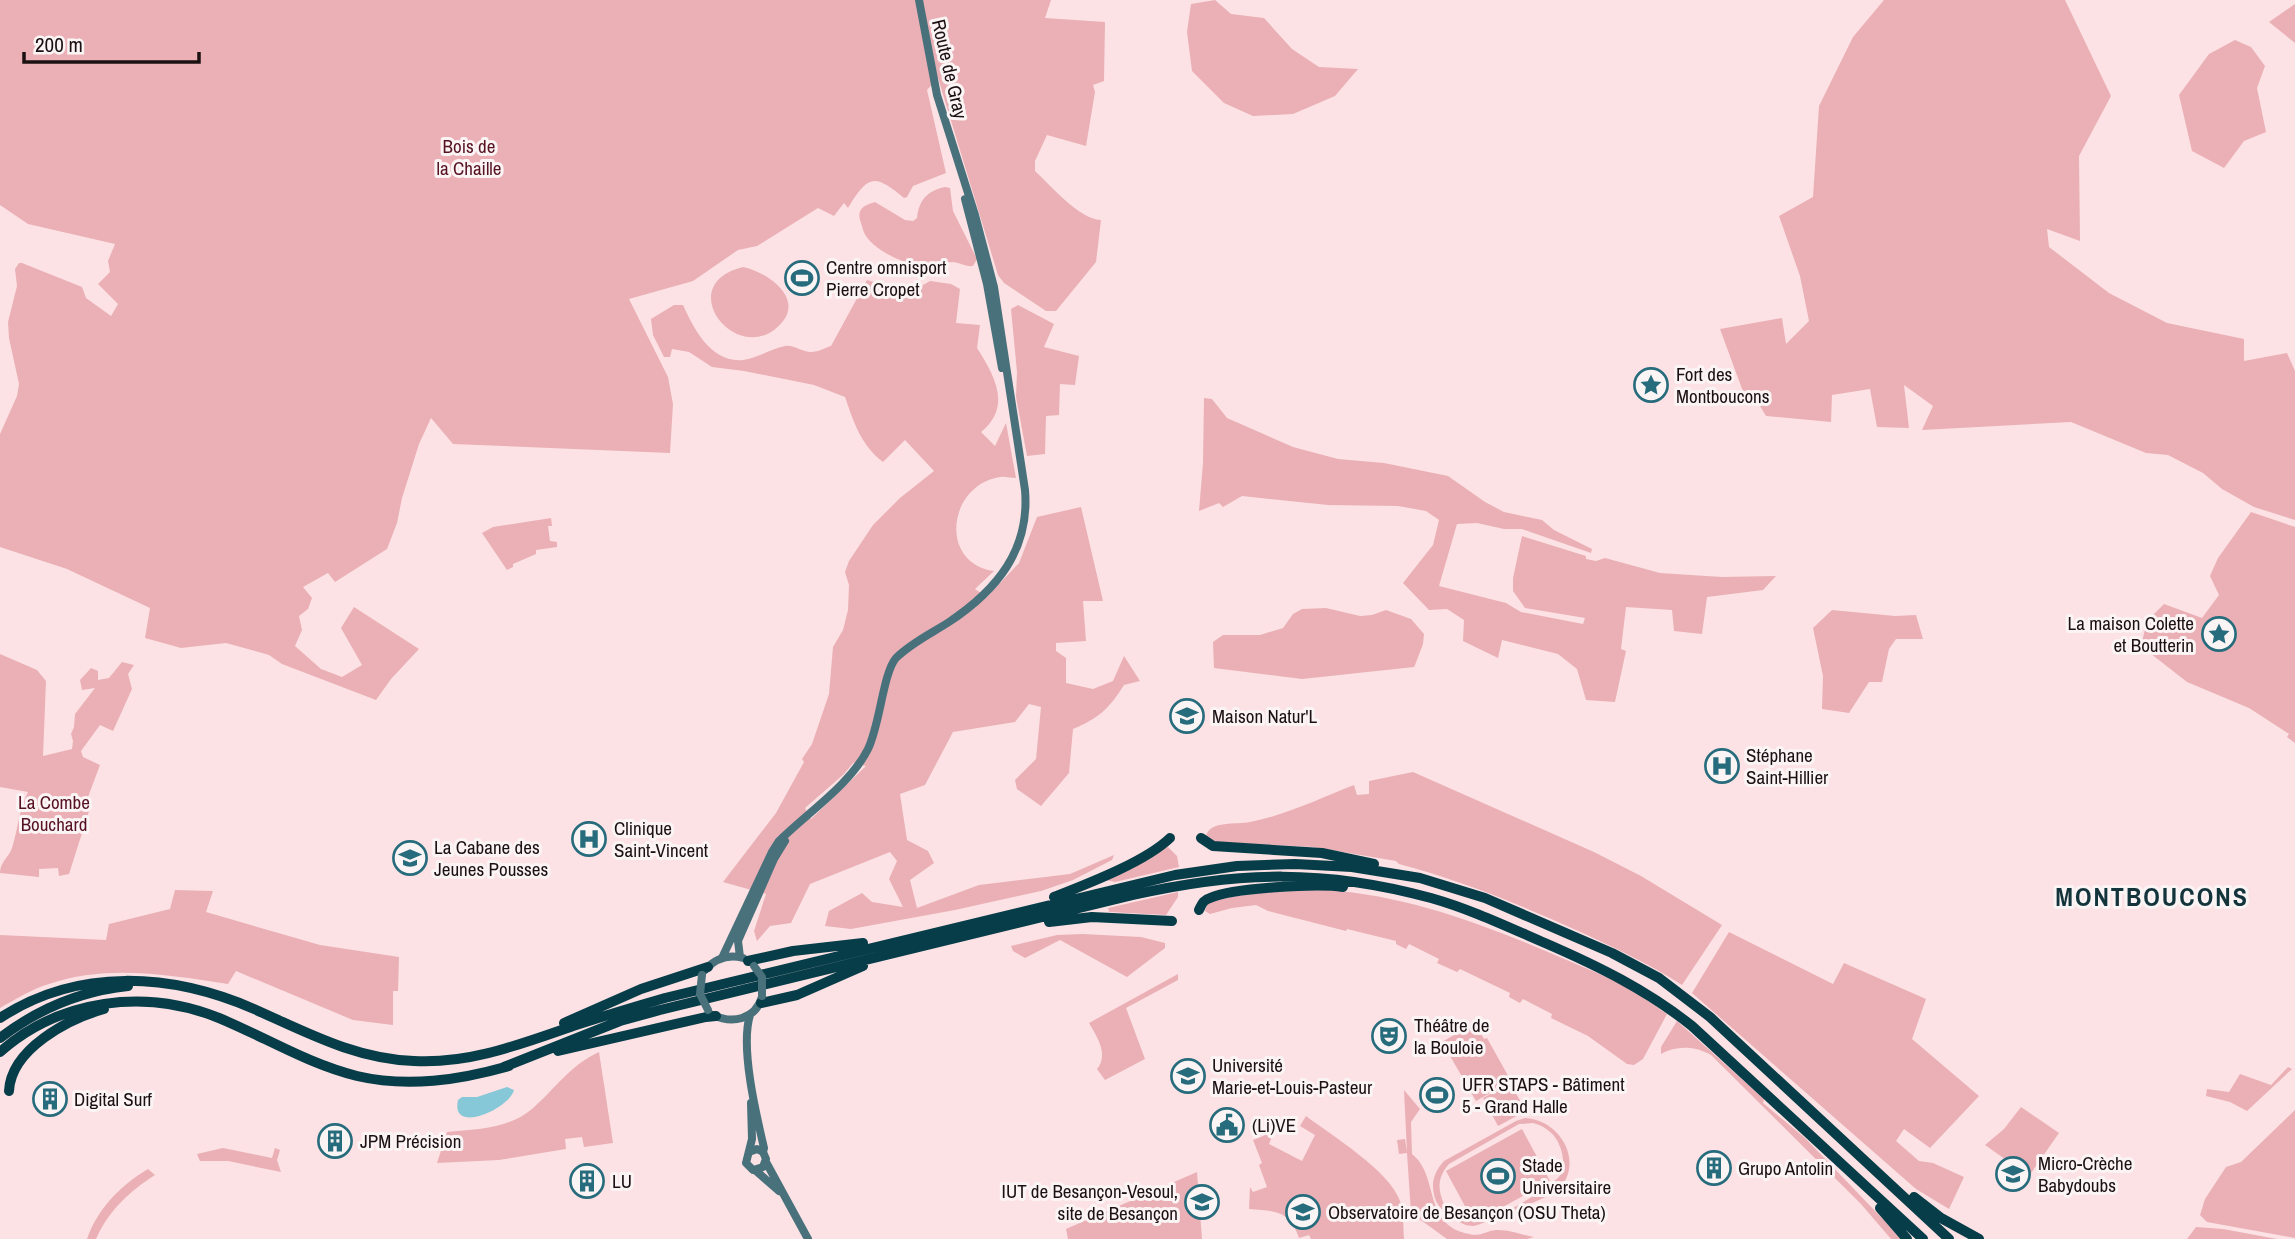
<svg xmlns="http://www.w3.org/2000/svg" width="2295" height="1239" font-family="'Archivo Narrow',sans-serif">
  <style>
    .green { fill: #eab0b6; fill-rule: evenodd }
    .water { fill: #87c8d8 }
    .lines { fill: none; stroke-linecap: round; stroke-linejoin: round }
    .secondary { stroke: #49717b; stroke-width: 8 }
    .highway { stroke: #063d48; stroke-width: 10 }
    .secondary-bridge { stroke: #49717b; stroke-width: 8 }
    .labels { text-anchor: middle; stroke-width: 6; stroke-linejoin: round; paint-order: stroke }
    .street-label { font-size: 19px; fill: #1b1012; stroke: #fbf4f5 }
    .park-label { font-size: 19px; fill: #571222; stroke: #fbf4f5 }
    .poi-label { font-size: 19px; fill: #1b1012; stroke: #fbf4f5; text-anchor: start }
    .district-label { font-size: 26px; font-weight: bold; letter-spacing: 2px; fill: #14343c; stroke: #fbf4f5 }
  </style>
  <rect width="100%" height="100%" fill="#fce2e4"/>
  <path class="green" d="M0,0h1051l-6,18 60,4 -1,59 -11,4 2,7 -9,54 -39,-11 -12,26v10c16,15 44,48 66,49l-5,42 -40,49h-10l-42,-28 -6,-8 -60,-197 -11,12 19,83 -33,13 -6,11 -3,1c-30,-25 -36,-23 -56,10l-4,-5 -10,13 -16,-8 -61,38 -19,4 -45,31 -64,18 39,78 5,27 -3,49 -217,-9 -22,-26 -12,26 -17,54 -5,25 -10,26 -52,33 -7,-9 -25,14 9,11 -4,11 -9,7 3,14 -7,16 26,23 21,8 20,-12 -21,-37 13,-21 65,42 -28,30 -15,21 -94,-36 -13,-9 -43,-12 -45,5 -36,-10 5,-30 -83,-39 -67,-22v-113l17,-38 2,-12 -10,-46 -1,-16 9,-36 -2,-17 4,-6h3l60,24 4,11 25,18 7,-12 -20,-20 12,-12 -2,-11 7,-17 -87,-20 -28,-19z
    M1215,0l16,14 33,4 28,31 27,18 39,2 -23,27 -42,18 -40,2 -29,-13 -32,-32 -5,-39 4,-28z
    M1884,0h181l46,96 -32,60 1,85 -33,-12 2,18 60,46 58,30 77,16v22l43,-8 8,18v149l-41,-13 -32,-18 -19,-16 -35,-18 -22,-2 -75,-31 -149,8 11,-24 -29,-21 5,43 -32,-1 -7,-38 -38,6 -1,27 -65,-6 -6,-10 -15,-9 -25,-68 62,-11 4,26 23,-23 -9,-45 -21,-60 34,-19 6,-91 34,-69z
    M2295,4v39l-26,-21z
    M2235,40l16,7 14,19 -8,22 9,44 -22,9 -20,27 -32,-17 -13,-56 30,-41z
    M945,187l5,1 3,23 24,48 -4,7c-8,1 -14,-4 -21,-4 -14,1 -25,8 -39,3 -15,-5 -38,-15 -47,-29 -3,-4 -4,-11 -6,-16 -3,-12 5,-15 15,-18l30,18 8,1 4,-3c2,-18 10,-27 28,-31z
    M743,267c28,6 67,36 31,63 -42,31 -100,-46 -31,-63z
    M867,280l38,11 11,-2 14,-8 21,3 9,5 -4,34 24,2 -3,23c18,28 35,59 4,84l14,14 11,-23 10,55c-5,0 -12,-2 -16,-1 -52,8 -62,86 -6,94l-19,18 12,8 32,-34 18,-46 44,-10 22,94h-20l3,40 -30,2v8l10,7v25l27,6 20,-8 11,-25 16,25 -16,4c-15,24 -25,33 -51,44l-4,44 -28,33 -24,-17 -2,-9 21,-21 5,-52 -12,-3 -14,18 -62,10 -28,53 -25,9 7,46 21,11 6,12 -24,17 7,28 62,-23 91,-11 44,-19 -2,5 -39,20 -32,11 -86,19 -104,19 -26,-3 4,-15 33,-18 10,9 31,5 -14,-28 8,-18 -7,-9 -80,32 -19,39 -21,3 -13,15 -3,-10 12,-37 -43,-12 53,-69 28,-51 -2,-3 10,-15 17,-50 4,-47 10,-17 5,-20 1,-25 -4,-13 4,-11 24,-36 27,-27 34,-27 -29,-31 -22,22c-22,-17 -29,-39 -38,-65l-31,-12 -70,-14 -32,-4 -23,-15 -17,-3 -2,8h-6l-11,-22 -2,-16 23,-14h9c11,24 28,58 60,55 14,-2 28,-11 42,-14 8,-2 17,6 26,6 7,0 14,-4 20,-6zM853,763l13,3 -55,53 -6,-11 39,-34z
    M1018,305l36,19 -10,23 35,9 -4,29 -15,-1 -1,31 -13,1 -1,38 -18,2 -11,-59 1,-25 -6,-63z
    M1204,398l8,1 15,19 66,29 45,12 46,4 64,13 37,26 19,10 38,8 12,10 38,19 -1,4 -69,-24h-18l-27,-6 -20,1 -18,62 67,17 15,9 62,12 2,-6 -60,-10 -12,-17v-13l9,-42 64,20v3l10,2 9,-3 55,15 62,4 54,-1 -13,14 -56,7 -5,37 -28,-3 -2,-21 -46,-3 -5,42 5,2 -11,51 -29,-2 -9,-31 -19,-15 -56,-14 -4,18 -35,-17 1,-21 -17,-11 -18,1 -26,-27 30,-38 6,-25 -13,-9 -28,-5 -70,-1 -86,-9 -19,11 -4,-4 -20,8 4,-48z
    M2251,512l44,15v216l-8,-6 2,-3 -40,-26 -62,-26 -46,-36 6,-25 17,-17 38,14 17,-23 -9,-19 8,-18z
    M551,518l1,8h-4l2,15 7,1v5l-21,3v4l-23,10v3l-6,3 -25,-37 11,-6z
    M1326,608l34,8 12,-1 14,-5 25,9 13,15 -1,10 -8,21 -1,2 -112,12 -88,-11 -1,-26 10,-7h37l23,-7 10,-14 9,-5z
    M1832,610l63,6 21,-1 7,24h-27l-7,10 -7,33h-13l-20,31 -27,-4 1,-33 -10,-48z
    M0,654l37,16 9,11 -3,75 29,-7 1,-8 -2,-7 3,-7 1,-13 20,-26 -13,2 -2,-10 11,-12 7,3v9l11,-2 13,-16 12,3 -6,9 4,15 -19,42 -13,-6 -19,26 2,6 17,8 -12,32 2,11 -21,66 -10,2 -1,-8 -19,1v8l-39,-4c0,-11 9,-16 12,-25 6,-19 7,-39 16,-56l-28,-5z
    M1413,772l181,80 47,24 81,49 -40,60c-34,-22 -69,-38 -106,-55 -58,-26 -116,-50 -177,-66l-3,-3 -83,-14 -101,-5 -6,-6c4,-16 31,-11 44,-14 36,-7 71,-24 104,-37l3,10 12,-1v-13z
    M1164,848l4,-1 9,9 2,11 -64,15 -9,-2z
    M175,890l38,1 -7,21 114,33 79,12 -1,34h-5v34l-40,-5 -117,-49 -8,13c-59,-9 -121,-20 -179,0 -17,5 -33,15 -49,24v-73l106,5 3,-16 61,-15z
    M1326,890c103,7 191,49 285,89l21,11 35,24 -24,45 -9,6 -7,-1 -39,-28 -37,-18 1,-4 -29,-15 -3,4 -11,-6 1,-4 -50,-24 -3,3 -20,-9 2,-4 -30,-15 -3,5 -10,-5v-3l-49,-12 -1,2 -78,-20 -12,-6 -24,3 -22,6 -5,-3 3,-8c37,-12 79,-12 118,-13z
    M1178,892v5l-12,18 -57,-3 -1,-4z
    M1729,932l104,52 11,-21 82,36 -14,40 67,57 -49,52 -26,-19 -8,12 23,20 14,2 31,14 -15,32 -33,-20 -224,-196z
    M1083,934l58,3 24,6v5l-38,29 -67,-37 -35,18 -12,-7 -2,-5 46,-11z
    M1178,974v6l-52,28 19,51 -40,21 -8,-11c12,-15 0,-32 -8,-46z
    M1677,1021l87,78 -1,4 42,35 97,101h-11l-30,-35 -150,-149c-15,-9 -35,-10 -50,-1v-7z
    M1475,1023l9,16 3,-1 24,43 -35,20 -34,-59z
    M599,1052l14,91 -29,4 -2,-10 -17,2 1,10 -67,11 -62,3 10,-31c30,-3 61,-3 85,-23 24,-21 37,-43 67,-57z
    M2288,1067l4,2 -45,42 -17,-9 -24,-6 1,-7 22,3 11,-18 31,11z
    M1510,1083l16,28 -28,15 -15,-28z
    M1404,1090l16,19 -9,13 1,32c28,22 10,71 57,80 11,3 17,-3 27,-4 11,-1 27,5 38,7l-7,2h-80l-36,-26 -4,-60 -8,1 -2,-14 8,-1 2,13z
    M2021,1107l38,26 -30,43 -44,-31 19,-16z
    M2295,1110v128l-88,-16 -7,-7 5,-16 21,-32 15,-5z
    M1306,1116c26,20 83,54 94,85 4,12 3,25 4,38h-93l-2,-4 -10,3c-9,-28 -24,-27 -50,-29l1,-22 3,5 14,-5 -8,-22 3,-2 -9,-23 15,-6 3,5 -2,5 33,17 13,-26 -15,-9z
    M1525,1118c37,2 61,47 31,74 -33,16 -101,47 -120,9 -6,-16 -3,-28 8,-40l72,-40zM1533,1123c11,3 20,9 25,19 5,10 7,22 3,32 -6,12 -74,51 -88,52 -13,0 -24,-11 -29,-22 -7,-16 -6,-27 5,-40l70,-40z
    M1522,1129l28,52 -76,42 -28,-52z
    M223,1148l49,10 3,-10 5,2 -3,10 4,12 -53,-11h-28l-3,-7z
    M148,1169l7,6c-25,16 -46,35 -59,64h-9c11,-31 33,-53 61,-70z
    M1197,1172l5,67h-134l-2,-10z
    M2196,1227l27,2 54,10h-90z"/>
  <path class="water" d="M507,1087l7,3c-4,18 -64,46 -56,10l4,-3h15z"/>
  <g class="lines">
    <path class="secondary" d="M965,199l22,85 15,84
      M740,957l-2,-16 3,-7 33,-75 11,-18
      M722,958l50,-106 7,-11c28,-28 71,-56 89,-92 12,-24 15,-76 28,-91 15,-15 36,-25 53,-36 48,-32 81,-72 76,-132l-31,-203 -19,-72 -38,-120 -18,-95
      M705,970c11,-12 23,-16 38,-12
      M713,1015c19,9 42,5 49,-18
      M750,1015c-10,32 6,99 14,133l-1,4
      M749,1152l8,-3 6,3 3,7 -3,8 -10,3 -7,-7 6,-24 -1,-36
      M766,1162l42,77
      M755,1170l24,21"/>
    <path class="highway" d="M1201,838l12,8 109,7 52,11
      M1054,897c33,-13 91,-35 116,-59
      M1199,910c3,-6 4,-10 11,-12 22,-10 108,-15 133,-11
      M1049,922l43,-5 80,4
      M748,961l45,-10 70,-8
      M761,1003l36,-8 66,-29
      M0,1018c78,-51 171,-45 254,-9 52,23 101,50 160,52 56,3 107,-17 159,-35 31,-10 61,-19 92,-28l510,-123 62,-9 58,-2 57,3 68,11 65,20 127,55 47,25 51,39 239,222
      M564,1023l77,-34 67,-22
      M0,1038c38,-29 80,-47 128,-52
      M558,1051l148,-34 10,-1
      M0,1052c60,-53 145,-64 219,-34 46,19 89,46 138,58 51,12 102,4 152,-10
      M504,1067l116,-46 40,-11 473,-115c105,-24 193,-26 298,3 39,11 77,29 114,45 53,23 102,47 147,83l231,213
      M9,1091c2,-42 59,-72 95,-82
      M1914,1197l27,21 38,21
      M1880,1208l27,31"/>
    <path class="secondary-bridge" d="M754,966l8,11v19
      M702,975l-2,19 8,16"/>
  </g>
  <defs>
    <g id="stadium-ring" transform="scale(1.75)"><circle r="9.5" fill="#fbf4f5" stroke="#276c7c" stroke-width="1.5"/><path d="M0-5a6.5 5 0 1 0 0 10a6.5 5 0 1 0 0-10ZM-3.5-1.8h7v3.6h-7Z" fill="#276c7c"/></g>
    <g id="sight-ring" transform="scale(1.75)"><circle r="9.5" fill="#fbf4f5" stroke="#276c7c" stroke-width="1.5"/><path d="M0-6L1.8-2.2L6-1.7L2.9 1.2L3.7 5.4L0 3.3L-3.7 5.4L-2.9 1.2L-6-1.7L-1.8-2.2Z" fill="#276c7c"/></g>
    <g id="school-ring" transform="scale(1.75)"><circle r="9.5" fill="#fbf4f5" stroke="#276c7c" stroke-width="1.5"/><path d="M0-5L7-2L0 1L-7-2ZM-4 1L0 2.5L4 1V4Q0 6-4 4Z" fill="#276c7c"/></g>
    <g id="hospital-ring" transform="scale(1.75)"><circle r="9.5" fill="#fbf4f5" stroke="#276c7c" stroke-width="1.5"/><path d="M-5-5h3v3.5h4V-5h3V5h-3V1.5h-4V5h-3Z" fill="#276c7c"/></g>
    <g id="theatre-ring" transform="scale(1.75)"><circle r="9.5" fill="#fbf4f5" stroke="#276c7c" stroke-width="1.5"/><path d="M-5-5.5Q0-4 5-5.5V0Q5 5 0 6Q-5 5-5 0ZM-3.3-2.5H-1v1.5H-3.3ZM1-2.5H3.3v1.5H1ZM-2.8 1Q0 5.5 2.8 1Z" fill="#276c7c"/></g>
    <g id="university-ring" transform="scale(1.75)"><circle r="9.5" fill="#fbf4f5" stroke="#276c7c" stroke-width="1.5"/><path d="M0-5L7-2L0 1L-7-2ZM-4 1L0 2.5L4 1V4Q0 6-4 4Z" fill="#276c7c"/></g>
    <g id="building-ring" transform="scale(1.75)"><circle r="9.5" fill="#fbf4f5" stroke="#276c7c" stroke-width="1.5"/><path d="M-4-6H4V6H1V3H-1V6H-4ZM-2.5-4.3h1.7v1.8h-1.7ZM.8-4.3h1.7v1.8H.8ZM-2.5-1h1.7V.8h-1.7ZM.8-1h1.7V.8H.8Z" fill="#276c7c"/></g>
    <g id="civic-ring" transform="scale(1.75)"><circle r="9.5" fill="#fbf4f5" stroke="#276c7c" stroke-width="1.5"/><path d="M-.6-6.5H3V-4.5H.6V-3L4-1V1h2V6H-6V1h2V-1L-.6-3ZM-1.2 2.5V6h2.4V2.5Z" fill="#276c7c"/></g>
  </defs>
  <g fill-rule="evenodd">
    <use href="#stadium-ring" x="802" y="278"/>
    <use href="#sight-ring" x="1651" y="385"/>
    <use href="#sight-ring" x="2219" y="634"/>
    <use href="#school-ring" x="1187" y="716"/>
    <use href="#hospital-ring" x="1722" y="766"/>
    <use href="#hospital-ring" x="589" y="839"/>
    <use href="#school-ring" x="410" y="858"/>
    <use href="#theatre-ring" x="1389" y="1036"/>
    <use href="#university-ring" x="1188" y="1076"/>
    <use href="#stadium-ring" x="1437" y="1095"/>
    <use href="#building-ring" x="50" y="1099"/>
    <use href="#civic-ring" x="1227" y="1125"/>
    <use href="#building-ring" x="335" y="1141"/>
    <use href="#building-ring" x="1714" y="1168"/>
    <use href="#school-ring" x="2013" y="1174"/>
    <use href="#stadium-ring" x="1498" y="1176"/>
    <use href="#building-ring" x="587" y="1181"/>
    <use href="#university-ring" x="1202" y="1202"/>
    <use href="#university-ring" x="1303" y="1212"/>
  </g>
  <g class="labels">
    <g class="street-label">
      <text transform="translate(950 69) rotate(77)" y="7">Route de Gray</text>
    </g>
    <g class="park-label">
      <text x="469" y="153">Bois de<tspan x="469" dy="22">la Chaille</tspan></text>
      <text x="54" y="809">La Combe<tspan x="54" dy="22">Bouchard</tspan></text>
    </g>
    <g class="poi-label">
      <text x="826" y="274">Centre omnisport<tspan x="826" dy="22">Pierre Cropet</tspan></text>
      <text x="1676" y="381">Fort des<tspan x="1676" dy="22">Montboucons</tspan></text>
      <text x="2194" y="630" text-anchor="end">La maison Colette<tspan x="2194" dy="22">et Boutterin</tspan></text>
      <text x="1212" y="723">Maison Natur'L</text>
      <text x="1746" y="762">Stéphane<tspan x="1746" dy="22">Saint-Hillier</tspan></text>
      <text x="614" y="835">Clinique<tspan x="614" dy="22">Saint-Vincent</tspan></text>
      <text x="434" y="854">La Cabane des<tspan x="434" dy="22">Jeunes Pousses</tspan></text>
      <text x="1414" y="1032">Théâtre de<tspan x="1414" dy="22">la Bouloie</tspan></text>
      <text x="1212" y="1072">Université<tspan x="1212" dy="22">Marie-et-Louis-Pasteur</tspan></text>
      <text x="1462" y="1091">UFR STAPS - Bâtiment<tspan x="1462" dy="22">5 - Grand Halle</tspan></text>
      <text x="74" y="1106">Digital Surf</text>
      <text x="1252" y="1132">(Li)VE</text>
      <text x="360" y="1148">JPM Précision</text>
      <text x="2038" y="1170">Micro-Crèche<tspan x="2038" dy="22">Babydoubs</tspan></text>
      <text x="1522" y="1172">Stade<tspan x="1522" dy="22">Universitaire</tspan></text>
      <text x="1738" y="1175">Grupo Antolin</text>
      <text x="612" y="1188">LU</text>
      <text x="1178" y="1198" text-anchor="end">IUT de Besançon-Vesoul,<tspan x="1178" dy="22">site de Besançon</tspan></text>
      <text x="1328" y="1219">Observatoire de Besançon (OSU Theta)</text>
    </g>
    <g class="district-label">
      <text x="2152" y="906">MONTBOUCONS</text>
    </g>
  </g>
  <path d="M24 52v10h175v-10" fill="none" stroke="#1b1012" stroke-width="3.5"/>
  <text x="35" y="52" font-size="21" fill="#1b1012" stroke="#fbf4f5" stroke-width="5" paint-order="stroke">200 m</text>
</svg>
